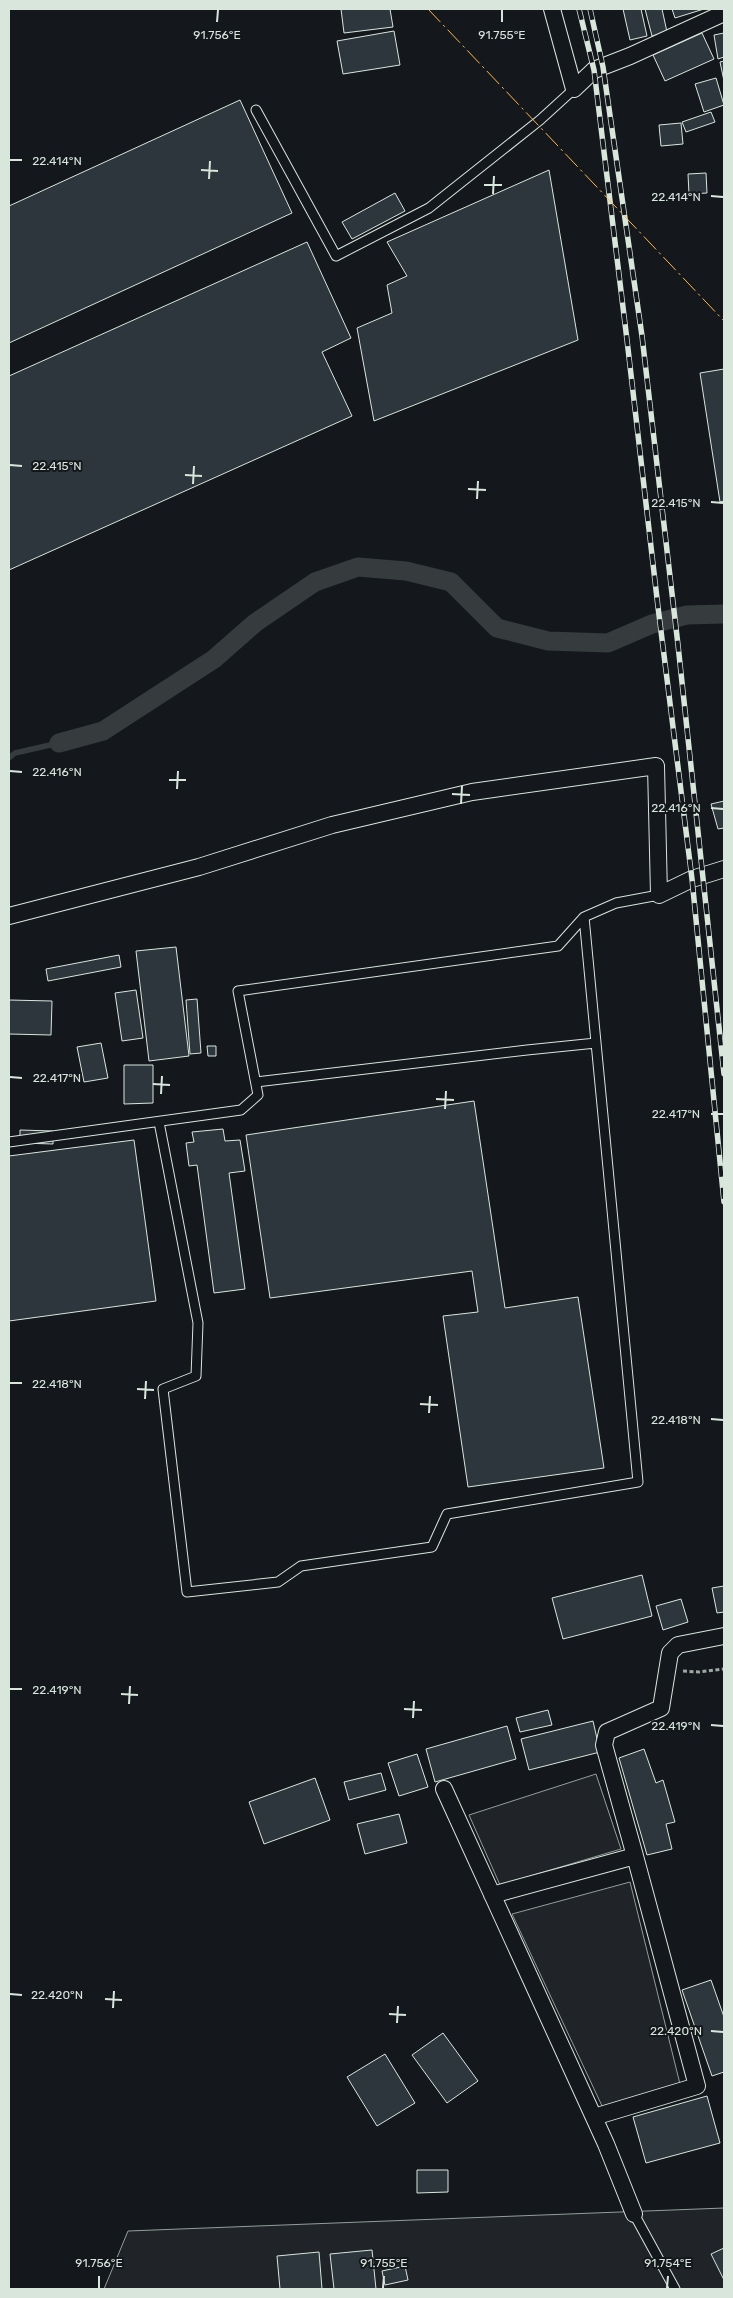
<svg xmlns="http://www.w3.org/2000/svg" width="733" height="2298" font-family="Rubik,sans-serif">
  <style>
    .green { fill: #202428; stroke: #939e99 }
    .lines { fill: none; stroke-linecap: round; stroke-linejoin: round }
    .stream { stroke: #363b3e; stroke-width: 5.5 }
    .canal { stroke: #363b3e; stroke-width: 19 }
    .building { fill: #2c363c; stroke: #d8e6dc }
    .service-casing { stroke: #d8e6dc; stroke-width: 11 }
    .minor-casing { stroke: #d8e6dc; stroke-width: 18 }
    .path { stroke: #9da8a2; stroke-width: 3; stroke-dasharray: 4 2.5; stroke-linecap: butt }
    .service { stroke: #14181c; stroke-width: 9 }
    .minor { stroke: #14181c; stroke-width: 16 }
    .rail-casing { stroke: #d8e6dc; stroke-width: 5.5 }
    .rail { stroke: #14181c; stroke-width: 4; stroke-dasharray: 11; stroke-linecap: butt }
    .power { stroke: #ffb74d; stroke-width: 1; stroke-dasharray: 18 4 2.5 4; stroke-linecap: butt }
    .ticks { fill: none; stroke: #d8e6dc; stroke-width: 2 }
    .ticks-label { font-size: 12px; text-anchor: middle; fill: #d8e6dc; stroke: #14181c; stroke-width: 4; stroke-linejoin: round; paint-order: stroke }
  </style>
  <rect width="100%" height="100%" fill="#14181c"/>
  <path class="green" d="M596,1774l25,75 -121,36 -31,-70z
    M630,1882l50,202 -77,24 -91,-194z
    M724,2208v81h-620l24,-58z"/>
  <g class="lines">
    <path class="stream" d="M9,758l6,-5 44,-10"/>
    <path class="canal" d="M59,743l44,-12 111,-72 41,-36 60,-41 43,-15 48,4 45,11 46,46 51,13 60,2 44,-19 35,-9 37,-1"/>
  </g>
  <path class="building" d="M341,9h49l3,18 -49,6z
    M623,9h18l6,27 -17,4z
    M645,9h17l5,23 -15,4z
    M672,9h32l-29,9z
    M394,31l6,34 -57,9 -6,-33z
    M702,33l12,26 -49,22 -12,-26z
    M724,33v24l-6,2 -4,-24z
    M724,61v20l-4,-19z
    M716,78l8,27 -20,7 -9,-28z
    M240,100l52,113 -283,130v-137z
    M711,112l4,10 -29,10 -4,-10z
    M681,123l2,21 -22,2 -2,-21z
    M549,170l29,170 -204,81 -17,-93 35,-15 -5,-28 20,-9 -20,-34z
    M706,173l1,20 -18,1 -1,-20z
    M395,193l10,18 -53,28 -10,-17z
    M307,242l44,96 -29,14 30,64 -343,154v-194z
    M724,369v132l-4,1 -20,-129z
    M724,801v27l-6,1 -7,-25z
    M176,947l13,109 -40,5 -13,-110z
    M119,955l2,12 -73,14 -2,-12z
    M136,990l7,48 -21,3 -7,-48z
    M197,999l4,54 -11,1 -4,-54z
    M9,1000l43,1 -1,34 -42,-1z
    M101,1043l7,35 -24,4 -7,-35z
    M207,1046h9v10h-8z
    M124,1065h29v38l-29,1z
    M474,1101l31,207 73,-11 26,171 -136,19 -25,-171 35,-4 -6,-41 -202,27 -24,-163z
    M223,1129l2,12 15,-1 5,31 -16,2 16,116 -31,4 -17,-128 -8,1 -3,-23 8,-1 -2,-10z
    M20,1130l33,1v13l-33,-1z
    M134,1140l22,161 -147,20v-165z
    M642,1575l10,41 -89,23 -11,-41z
    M724,1586v26l-7,1 -5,-25z
    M681,1599l7,23 -25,8 -7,-24z
    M548,1710l4,15 -32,7 -4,-14z
    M593,1721l7,31 -71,18 -8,-31z
    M507,1726l9,33 -81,23 -9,-33z
    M644,1749l12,34 7,-3 12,42 -9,2 6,25 -25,6 -28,-97z
    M417,1754l11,33 -29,9 -11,-33z
    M381,1773l5,17 -37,10 -5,-18z
    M315,1778l15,42 -66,24 -15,-42z
    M399,1814l8,29 -42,11 -8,-30z
    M711,1980l13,37v55l-12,4 -30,-86z
    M443,2033l35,48 -31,22 -35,-48z
    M385,2054l30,49 -38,23 -30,-49z
    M707,2096l13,47 -74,20 -13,-46z
    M417,2170h31v22l-31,1z
    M724,2248v32l-13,-26z
    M372,2250l4,39h-42l-4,-35z
    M319,2252l3,37h-42l-3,-33z
    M405,2266l3,14 -23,5 -3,-14z"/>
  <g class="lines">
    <g class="service-casing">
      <path id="service" d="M256,110l80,146 93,-48 111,-88 34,-31
        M256,1082l271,-32 69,-7
        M159,1122l39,201 -2,53 -33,13 24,203 91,-10 23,-16 131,-19 15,-33 191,-32 -54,-565 32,-14 43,-8
        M9,1142l232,-32 17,-15 -20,-104 320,-45 26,-29
        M634,2214l41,75"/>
    </g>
    <g class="minor-casing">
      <path id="minor" d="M552,9l22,80 20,-19 36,-14 94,-43
        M9,916l190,-49 133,-42 140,-33 184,-26 3,129 33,-16 32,-10
        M444,1789l162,355 28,70
        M492,1895l143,-39 -31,-111 3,-13 54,-24 9,-55 8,-8 46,-9
        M594,2117l103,-31 -62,-230"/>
    </g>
    <path class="path" d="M683,1671l16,1 25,-3"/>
    <use href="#service" class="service"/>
    <use href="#minor" class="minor"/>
    <g class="rail-casing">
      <path id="rail" d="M579,9l15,61 33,270 31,267 34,272 32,323
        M590,9l13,58 39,269 36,309 46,429"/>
    </g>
    <use href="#rail" class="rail"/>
    <path class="power" d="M428,9l296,312"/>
  </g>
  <path class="ticks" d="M217,22l1,-12M502,22v-12M10,160h12M201,170l17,1M209,179l1,-18M484,185h18M493,194l1,-18M711,196l12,1M10,465l12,1M185,475l17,1M193,484l1,-18M468,489l18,1M477,499l1,-18M711,502l12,1M10,771l12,1M169,780h17M177,789l1,-18M452,794l18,1M461,804l1,-18M711,808l12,1M10,1077l12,1M153,1084l17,1M161,1094l1,-18M436,1099l18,1M445,1109l1,-18M711,1114h12M10,1383h12M137,1389l17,1M145,1399l1,-18M420,1404l18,1M429,1413l1,-17M711,1419l12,1M10,1689h12M121,1694l17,1M129,1704l1,-18M404,1709l18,1M413,1718l1,-17M711,1725l12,1M10,1994l12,1M105,1999l17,1M113,2008l1,-17M389,2014l17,1M397,2023l1,-17M711,2031l12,1M99,2288v-12M383,2288l1,-12M667,2288l1,-12"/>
  <g class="ticks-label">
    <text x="217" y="39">91.756°E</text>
    <text x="502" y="39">91.755°E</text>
    <text x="57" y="165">22.414°N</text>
    <text x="676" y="201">22.414°N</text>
    <text x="57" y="470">22.415°N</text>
    <text x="676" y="507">22.415°N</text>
    <text x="57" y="776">22.416°N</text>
    <text x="676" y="812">22.416°N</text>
    <text x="57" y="1082">22.417°N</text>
    <text x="676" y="1118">22.417°N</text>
    <text x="57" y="1388">22.418°N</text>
    <text x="676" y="1424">22.418°N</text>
    <text x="57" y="1694">22.419°N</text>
    <text x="676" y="1730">22.419°N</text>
    <text x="57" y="1999">22.420°N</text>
    <text x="676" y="2035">22.420°N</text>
    <text x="99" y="2267">91.756°E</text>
    <text x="384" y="2267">91.755°E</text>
    <text x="668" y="2267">91.754°E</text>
  </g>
  <rect width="733" height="2298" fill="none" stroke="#d8e6dc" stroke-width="20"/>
</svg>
